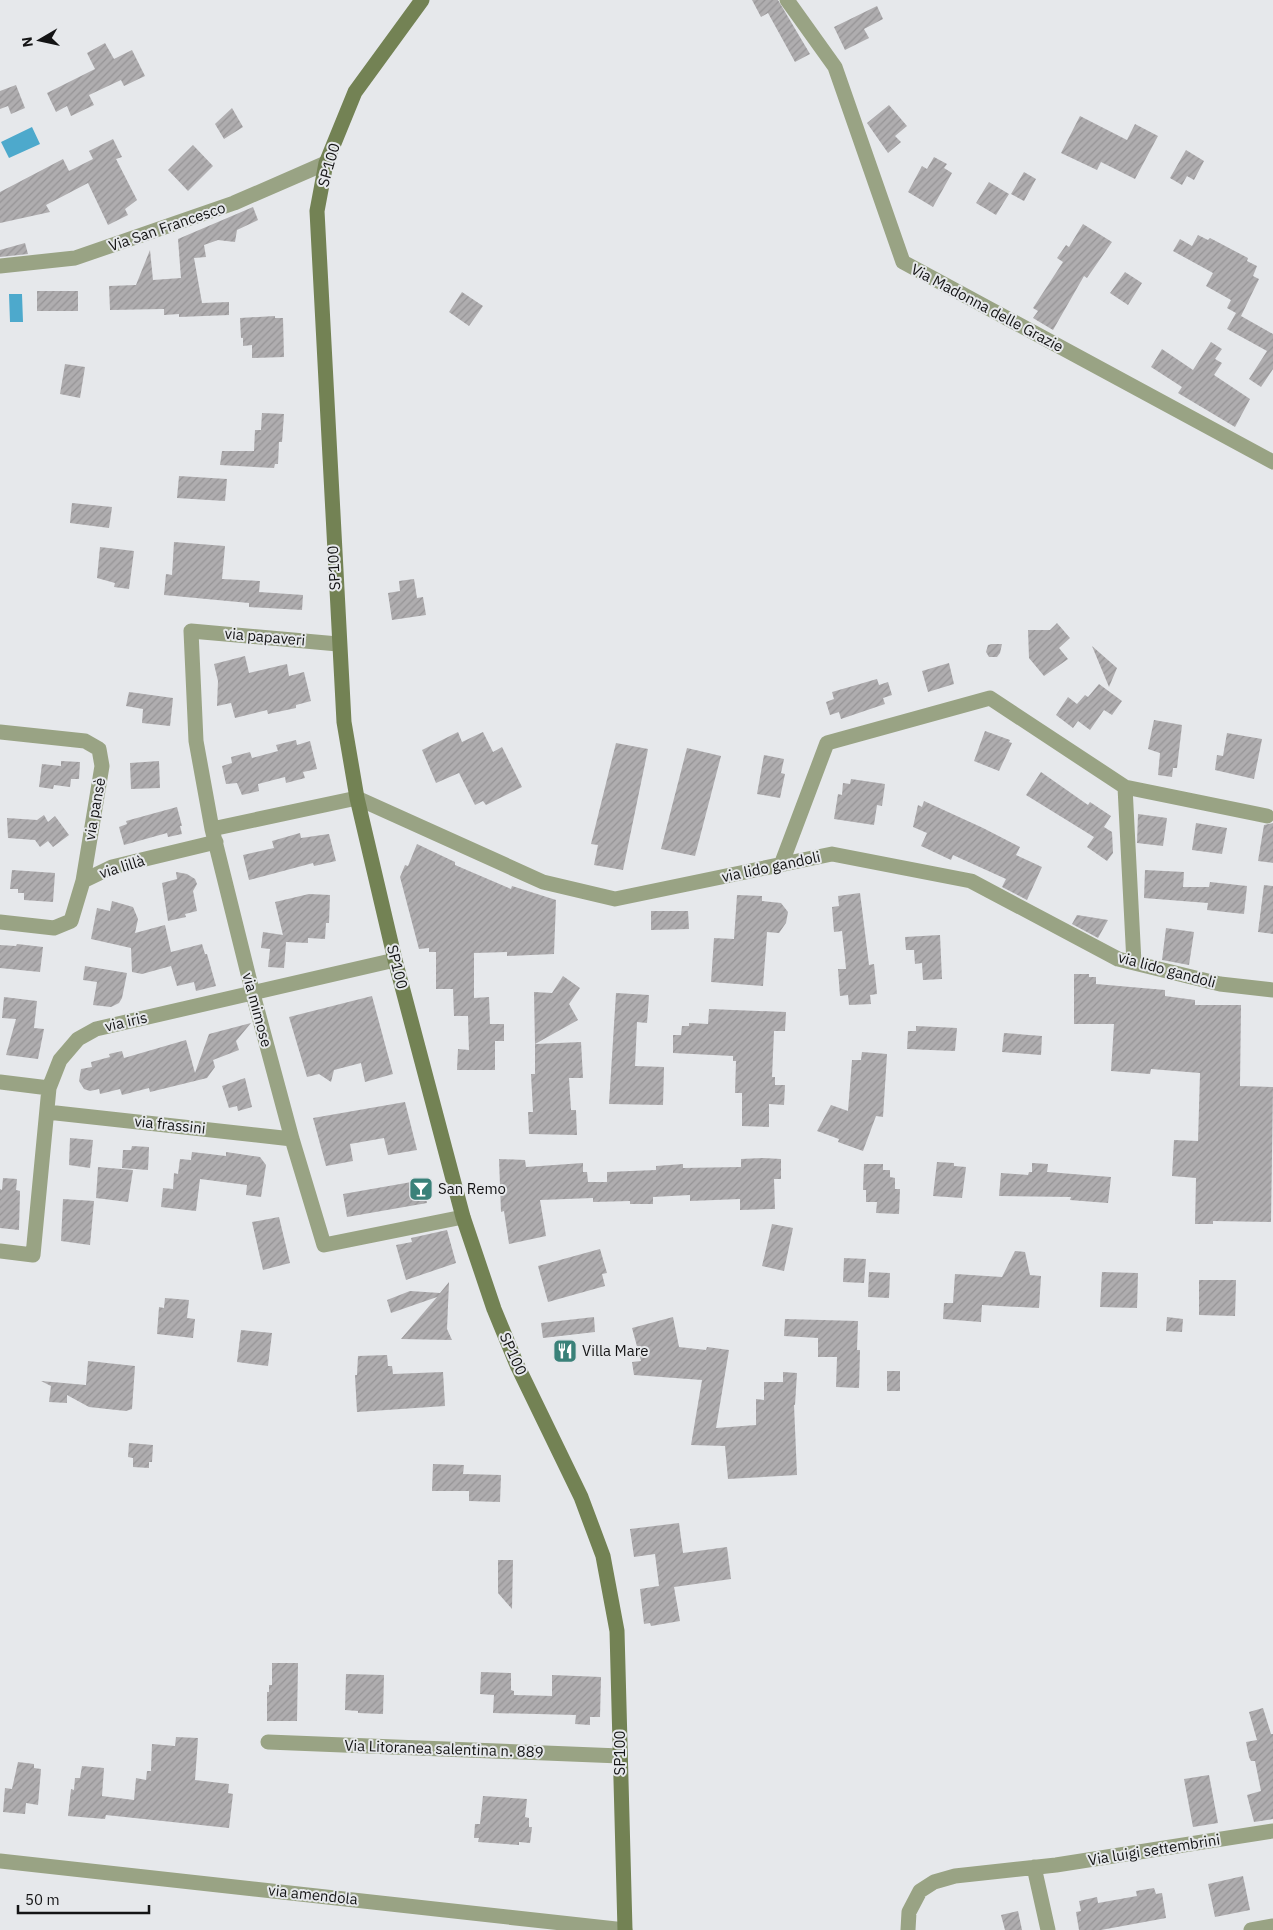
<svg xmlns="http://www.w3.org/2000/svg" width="1273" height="1930" font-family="'IBM Plex Sans',sans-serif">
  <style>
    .water { fill: #4da9cc }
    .building { fill: url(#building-hatch) }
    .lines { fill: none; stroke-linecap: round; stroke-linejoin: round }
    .minor { stroke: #99a384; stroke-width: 15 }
    .secondary { stroke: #738254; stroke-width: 15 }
    .labels { text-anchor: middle; stroke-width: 4; stroke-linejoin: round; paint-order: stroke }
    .street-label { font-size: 15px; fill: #141415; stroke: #e6e8eb }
    .poi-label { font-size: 15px; fill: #141415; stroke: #e6e8eb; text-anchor: start }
  </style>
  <defs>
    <pattern id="building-hatch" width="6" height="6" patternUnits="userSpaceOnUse" patternTransform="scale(1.25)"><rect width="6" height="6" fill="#afadaf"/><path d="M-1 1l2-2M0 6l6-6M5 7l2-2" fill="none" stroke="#969496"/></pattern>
  </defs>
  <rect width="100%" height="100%" fill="#e6e8eb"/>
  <path class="water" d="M32,127l8,17 -31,14 -8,-16z
    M9,294h13l1,28h-13z"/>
  <path class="building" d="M752,0h26l32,54 -15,8 -27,-49 -7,4z
    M877,6l6,13 -19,10 5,9 -24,12 -11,-23z
    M105,43l9,16 18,-9 13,26 -21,10 -3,-6 -32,15 5,10 -23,11 -4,-10 -11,6 -9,-19 48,-24 -8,-16z
    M16,85l9,23 -14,6 -3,-8 -8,3v-18z
    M889,105l18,21 -12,10 6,6 -13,11 -21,-30z
    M232,108l11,19 -19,12 -9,-15z
    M1080,116l47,24 8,-16 23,12 -23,43 -34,-17 -4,8 -36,-17z
    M113,139l9,18 -6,2 21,41 -12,9 3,6 -20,10 -20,-42 -42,22 4,7 -50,11v-31l63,-33 6,12 24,-12 -4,-8z
    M193,145l20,21 -25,25 -20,-21z
    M1186,150l18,11 -10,19 -7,-4 -5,9 -12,-7z
    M934,157l13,7 -3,4 8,5 -19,34 -25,-15 14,-26 5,3z
    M1024,172l12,7 -12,22 -13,-7z
    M989,182l20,12 -13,21 -20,-12z
    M253,207l5,13 -21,10 -2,12 -17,-2 -14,5 2,12 -12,1 8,45 27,-1v13l-50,2v-3l-15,1v-6l-54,1 -1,-24 27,-1 14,-35 3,30 28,-2 -3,-39z
    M1083,224l29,18 -25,36 -3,-2 -31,54 -20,-12 5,-7 -5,-3 30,-46 -6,-4 9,-13 3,2z
    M1198,235l10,5 2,-2 38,20 -1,3 10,5 -4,10 6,3 -18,37 32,18v35l-12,18 -12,-8 18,-28 -40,-22 9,-16 -9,-5 4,-8 -25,-14 7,-13 -40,-22 7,-12 12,7z
    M25,243l3,11 -28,3v-7z
    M1125,272l17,11 -14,22 -18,-12z
    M37,291h41v20h-41z
    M462,292l21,14 -14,20 -20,-14z
    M275,316v2h8l1,39 -32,1v-13l-9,1v-8h-2l-1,-20z
    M1211,342l11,7 -7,10 7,4 -8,12 36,24 -15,28 -57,-34 4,-6 -31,-20 11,-18 31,21z
    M65,364l20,3 -5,31 -20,-4z
    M262,413l22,1 -2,28h-3l-1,22h-3l-1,4 -54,-3 2,-14h32l1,-21h6z
    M179,476l48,3 -2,22 -48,-3z
    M72,503l40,4 -3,21 -39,-5z
    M174,542l51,4 -3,33 38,2 -1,11 44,3 -1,15 -53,-3v-4l-85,-8 2,-21 6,1z
    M100,547l34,4 -5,38 -15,-2 1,-4 -18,-5z
    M414,579l3,19 6,-1 3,18 -34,5 -4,-27 12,-2 -1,-10z
    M1057,623l13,15 -11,10 9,11 -24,17 -15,-18 -1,-28h22z
    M992,644h10l-2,9 -3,4h-8l-3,-5 2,-7z
    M1092,646l25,22 -8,19z
    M245,656l4,17 38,-9 2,12 15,-4 7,29 -15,4v3l-28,6 -1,-4 -32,8 -4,-15 -14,3 1,-25 -4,-17z
    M949,663l5,21 -26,8 -6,-21z
    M877,679l2,6 9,-3 4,13 -9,3 2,6 -44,15 -2,-7 -9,3 -4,-13 8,-3 -2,-7z
    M1099,684l23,17 -10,14 -8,-5 -14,20 -12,-9 -5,7 -17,-13 12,-18 9,7 8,-9 3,2z
    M129,692l44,6 -3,28 -28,-3 1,-14 -17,-3z
    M1154,720l28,5 -5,43h-4l-1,9 -14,-2 2,-22 -12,-4z
    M985,731l25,9 -1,2 3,1 -13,28 -25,-10z
    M458,732l4,10 21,-10 10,20 9,-5 20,40 -36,18 -3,-4 -8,4 -16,-32 -23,10 -14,-33z
    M1227,733l35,6 -8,40 -39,-9 2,-15 6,1z
    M296,740l1,5 13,-4 7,28 -14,3 2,6 -19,5 -1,-6 -27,7 1,7 -17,4 -5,-12 -11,1 -4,-18 10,-3 -1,-6 19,-5 2,6 26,-7 -2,-6z
    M616,743l32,6 -25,121 -29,-5 4,-20 -7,-1z
    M687,748l34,8 -26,100 -34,-7z
    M764,755l20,4 -3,14 4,1 -5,24 -23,-4z
    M61,761l19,1 -1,17h-8l-1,8 -16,-2 -1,4 -14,-2 3,-23 19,2z
    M159,761l1,27 -29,1 -1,-26z
    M1041,772l47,33 2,-3 21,14 -7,11 8,5 1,21 -6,8 -20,-14 7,-10 -68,-42z
    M851,779l34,5 -3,22 -5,-1 -3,20 -40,-6 4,-25 4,1 1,-12 7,1z
    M924,801l59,27 37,19 -4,8 26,12 -15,33 -25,-13 4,-8 -53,-24 -2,5 -30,-14 6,-13 -14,-6 5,-22 4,2z
    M177,807l5,19h-2l2,8 -14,3 -1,-4 -43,12 -5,-18 8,-3 -1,-3z
    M1138,814l29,4 -4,28 -26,-3z
    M44,815l4,7 7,-6 14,19 -16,12 -5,-6 -8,6 -5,-7 -27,-2 -1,-20 30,2z
    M1196,823l31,5 -5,26 -30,-4z
    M1273,823v40l-15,-2 6,-36z
    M300,833l1,5 28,-4 7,27 -22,5 -1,-3 -64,17 -6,-25 31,-7 -2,-7z
    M417,844l38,18v3l56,24 1,-3 44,14 -2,54 -47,2v-4l-33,1v45l15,-1 1,27h14v17h-9v29h-38l1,-21 11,1 -1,-34h-14l-1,-27h-17v-37h-7v-4l-10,1 -19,-72 5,-12 3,1z
    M12,870l43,3 -2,29 -29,-2v-7h-6v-4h-8z
    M1145,870l39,2 -1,15h26l1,-5 37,4 -3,28 -37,-4 1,-7 -64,-5z
    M176,872l11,2 8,5 2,5 -4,7 4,20 -12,3 1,3 -18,4 -6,-38 15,-4z
    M1264,885l9,1v48l-15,-2z
    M860,893l9,72 5,-1 3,30 -7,1 1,9 -22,1 -1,-10 -8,1 -2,-27h8l-1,-11 -3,-27 -8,1 -2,-25 7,-1 -1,-10z
    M309,894l21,1 -1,28h-3l-1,16 -17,-1v5l-22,-1 -2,26 -16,-1 2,-18 -9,-1 2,-16 20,3 -8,-33z
    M737,895l25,1v5l19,2 7,9 -2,11 -7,10 -12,-1 -4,54 -52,-4 3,-44 20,1z
    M112,901l21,6 5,12 -3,14 30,-8 6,27 31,-8 3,10h2l9,32 -20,5 -2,-9 -17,4 -6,-20 -29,8 -10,-2 -1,-24 -40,-9 6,-31 13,3z
    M651,911h37l1,18 -38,1z
    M1077,915l31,5 -10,18 -26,-14z
    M1166,928l28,4 -5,33 -27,-5z
    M940,935l2,44 -19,1 -1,-17 -7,1 -1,-14h-8l-1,-13z
    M17,944l26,3 -3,25 -40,-4v-23l16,1z
    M85,966l42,7 -5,25 -3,5 -8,4 -18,-2 4,-23 -14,-2z
    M1074,974h15v3h7v7l69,6v6l30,4v5h46l-1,81 33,1 -2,135 -58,-1v3h-18l1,-46 -24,-2 2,-36 24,1 2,-68 -49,-4 -1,5 -39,-3 3,-47h-40z
    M563,976l17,12 -11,16 9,16 -43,24 -1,-52 18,1z
    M616,993l33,2 -2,28 -10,-1 -2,44 29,1 -1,38 -54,-1z
    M372,996l21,78 -28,8 -4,-19 -27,7 -3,12 -12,-8 -12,3 -18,-60z
    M4,997l33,4 -3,27 10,1 -6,30 -32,-4 10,-36 -14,-1z
    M709,1009l77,3 -1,19h-11l-2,46h3v8h10l-1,20 -15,-1v23l-27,-1v-33h-7l1,-32h-3v-5l-60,-3v-18h8l1,-9h7v-3l19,1z
    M251,1023l-15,18 3,9 -26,10 2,7 -8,11 -57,14 -1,-4 -27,7 -2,-6 -20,5 -1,-5 -9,2 -6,-2 -5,-8 2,-12 11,-2 -1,-5 19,-5 -1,-3 13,-3 2,7 62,-18 9,33 14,-39z
    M916,1026l41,2 -2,23 -48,-2 1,-18h8z
    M1004,1033l38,3 -1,19 -39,-3z
    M581,1042l2,36h-14l2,32h5l1,25 -48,-1 -1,-22h5l-2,-38h4v-30z
    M862,1052l25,2 -4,63 -7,-1 -13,35 -25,-9 1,-3 -22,-8 14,-26 17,6 4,-51h9z
    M245,1078l7,29 -14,4 -1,-5 -8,2 -7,-22z
    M405,1102l12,48 -29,5 -4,-17 -34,6 3,17 -27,5 -13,-48z
    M70,1138l23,2 -3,28 -21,-3z
    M132,1146l17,1 -1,23 -26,-2 1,-18h8z
    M192,1152l34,4v-4l34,5 6,8 -5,32 -15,-2 1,-10 -47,-6 -4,32 -35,-4 2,-19 10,1 1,-16 4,1 2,-15 11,1z
    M763,1158l18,1v20h-7l1,30 -35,1v-11l-50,2v-6l-37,2v7h-23v-3l-37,1v-4l-53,2 6,36 -37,8 -5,-33 -3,1 -2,-53 26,1 1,7 57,-4v9h4l1,10h19v-10l49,-2v-4l27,-2v4l58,-1v-8z
    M937,1162l17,1v3l12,1 -4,31 -29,-2z
    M1032,1163l16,1 -1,8 64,5 -3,26 -38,-3 1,-3 -72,-1 2,-23 27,2 1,-3h3z
    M864,1164h19v6h7v7l5,1v11h5l-1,25 -23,-1 1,-11h-11v-12h-3z
    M98,1167l35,3 -5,32 -32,-4z
    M3,1178l14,1 -1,11 4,1 -1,39 -19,-2v-39l2,1z
    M423,1180l4,23 -80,14 -4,-23z
    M63,1199l31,2 -4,44 -29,-4z
    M279,1217l11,46 -27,7 -11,-48z
    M772,1224l21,4 -9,43 -22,-5z
    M447,1230l9,33 -50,17 -10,-35 16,-3 -1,-4z
    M600,1249l7,24 -5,1 3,12 -57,16 -10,-36z
    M1015,1251l10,1 5,23 11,1 -2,32 -57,-3 -1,17 -38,-3 1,-16h9l2,-29 47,3z
    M844,1258l22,1 -2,24 -21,-1z
    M869,1272l21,1 -1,25 -21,-1z
    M1102,1272l36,1 -1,35 -37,-1z
    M1199,1280h37l-1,36 -36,-1z
    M449,1282l-2,47 5,11 -51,-1 36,-42 -46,16 -4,-13 23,-9 30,2z
    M165,1298l24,2 -2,18 8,1 -2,19 -36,-4 2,-27 5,1z
    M594,1317l1,15 -52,6 -2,-15z
    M673,1317l6,30 27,3 1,-3 22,3 -13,78 40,-3v-26l8,1v-18h19v-10l14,1 -2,32h-1l3,70 -69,4 -3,-33 -34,-1 11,-65 -68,-5 -2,-13 9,-1 -9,-33z
    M1167,1317l16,2 -1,13 -16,-1z
    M785,1319l73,2 -1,29h3l-1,38 -23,-1 1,-30h-19v-19l-34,-2z
    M241,1330l31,3 -4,33 -31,-4z
    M387,1355l1,11h4l1,8 50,-2 2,34 -88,6 -2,-37h2l1,-19z
    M88,1361l47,5 -3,43 -6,2 -37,-4 -22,-12v8l-18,-1 2,-16 -10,-5 45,4z
    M887,1371h13v20h-13z
    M129,1443l24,2 -1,17h-3v6l-16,-1v-9l-5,-1z
    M433,1464l31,1 -1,9 38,1 -1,27 -31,-1v-10h-37z
    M679,1523l4,30 44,-6 4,32 -57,8 6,34 -29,5 -1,-3 -6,1 -4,-35 19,-3 -4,-32 -21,3 -4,-28z
    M498,1560h15l-1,49 -14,-16z
    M272,1663h26l-1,58h-30v-29h2v-7h3z
    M481,1672l30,1v17l3,1v4l38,1v-21l49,2 -1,40h-10v8l-15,-1 1,-9 -83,-2 1,-18 -14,-1z
    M346,1674l38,1 -1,39 -25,-1v-2l-13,-1z
    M1263,1708l8,26h2v85l-19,3 -7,-27 14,-4 -6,-30h-4l-2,-4 -3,-15 11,-2 -8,-28z
    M176,1737l22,1 -3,42 34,4 -1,9 5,1 -4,34 -123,-13 -1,4 -37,-3 3,-27 3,1 1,-12h5l2,-12 22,2 -2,28 32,4 2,-22 10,2 1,-9h4l1,-27 23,2z
    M18,1762l16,2v4l7,1 -3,36 -12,-2 -1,11 -22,-2 2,-24 7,1z
    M1209,1775l9,48 -25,4 -9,-48z
    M483,1796l44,3 -2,18 4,1v9h3l-2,16 -11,-1v3l-41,-3 1,-4h-5l1,-14h5z
    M1243,1876l7,34 -35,7 -7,-33z
    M1154,1888l2,6 6,-1 4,25 -65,12h-22l-3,-18 5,-1 -2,-10 18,-4 1,6 39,-7 -1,-5z
    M1018,1911l4,19h-17l-4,-15z"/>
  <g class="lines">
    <path class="minor" d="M787,0l48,67 68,195 370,200
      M0,266l75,-8 159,-55 92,-40
      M338,644l-147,-13 5,110 16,88 41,165 39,145 32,106 139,-28
      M0,732l85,9 14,8 3,17 -19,115
      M1125,787l142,29
      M212,829l145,-31 186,84 72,17 217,-45 139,27 147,78 102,25 53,6
      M781,865l46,-122 163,-45 135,89 9,176
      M0,922l54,6 17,-7 12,-40 29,-14 104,-25
      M0,1082l49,6
      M47,1112l245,27
      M0,1251l33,4 16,-167 11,-28 18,-21 18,-10 299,-69
      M268,1742l352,14
      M0,1861l625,69
      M1034,1867l14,63
      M908,1930l1,-18 11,-21 14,-9 21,-6 101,-11 217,-34
      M1251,1930l22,-4"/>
    <path class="secondary" d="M422,0l-67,92 -29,71 -9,48 27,511 13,76 38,162 68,257 31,92 23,56 64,132 22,59 14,75 8,299"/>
  </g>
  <defs>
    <g id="bar-square" transform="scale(1.25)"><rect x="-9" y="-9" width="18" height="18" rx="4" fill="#3a8179" stroke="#e6e8eb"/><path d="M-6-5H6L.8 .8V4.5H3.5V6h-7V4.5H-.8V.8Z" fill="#fff"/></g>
    <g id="restaurant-square" transform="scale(1.25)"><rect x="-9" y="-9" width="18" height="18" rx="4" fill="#3a8179" stroke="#e6e8eb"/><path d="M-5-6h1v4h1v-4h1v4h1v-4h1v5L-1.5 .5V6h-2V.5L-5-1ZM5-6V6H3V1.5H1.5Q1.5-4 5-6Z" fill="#fff"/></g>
  </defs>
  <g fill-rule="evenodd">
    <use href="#bar-square" x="421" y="1189"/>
    <use href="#restaurant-square" x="565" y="1351"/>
  </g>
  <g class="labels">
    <g class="street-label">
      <text transform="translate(329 165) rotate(-74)" y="5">SP100</text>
      <text transform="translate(167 227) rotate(-19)" y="5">Via San Francesco</text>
      <text transform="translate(987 308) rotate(28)" y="5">Via Madonna delle Grazie</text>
      <text transform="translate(334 568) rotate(-93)" y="5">SP100</text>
      <text transform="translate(265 637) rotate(5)" y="5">via papaveri</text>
      <text transform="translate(95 809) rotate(-80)" y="5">via pansè</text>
      <text transform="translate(122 867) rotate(-17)" y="5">via lillà</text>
      <text transform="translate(771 867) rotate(-12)" y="5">via lido gandoli</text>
      <text transform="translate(397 967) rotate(76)" y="5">SP100</text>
      <text transform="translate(1167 970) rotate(15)" y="5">via lido gandoli</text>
      <text transform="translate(257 1010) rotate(75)" y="5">via mimose</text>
      <text transform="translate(126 1022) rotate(-13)" y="5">via iris</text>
      <text transform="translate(170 1125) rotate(6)" y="5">via frassini</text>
      <text transform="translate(513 1354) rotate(66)" y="5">SP100</text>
      <text transform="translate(444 1749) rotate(2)" y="5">Via Litoranea salentina n. 889</text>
      <text transform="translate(620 1753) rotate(-90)" y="5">SP100</text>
      <text transform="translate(1154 1850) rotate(-9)" y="5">Via luigi settembrini</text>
      <text transform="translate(313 1895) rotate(6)" y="5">via amendola</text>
    </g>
    <g class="poi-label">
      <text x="438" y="1194">San Remo</text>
      <text x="582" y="1356">Villa Mare</text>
    </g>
  </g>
  <g transform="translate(40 40) rotate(261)" stroke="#e6e8eb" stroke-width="4" paint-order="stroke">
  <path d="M0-4L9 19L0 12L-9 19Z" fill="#141415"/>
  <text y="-8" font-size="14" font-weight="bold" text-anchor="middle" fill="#141415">N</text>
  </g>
  <path d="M18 1905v8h131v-8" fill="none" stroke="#141415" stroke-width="2.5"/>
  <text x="25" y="1905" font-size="15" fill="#141415" stroke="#e6e8eb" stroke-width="4" paint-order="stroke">50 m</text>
</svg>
